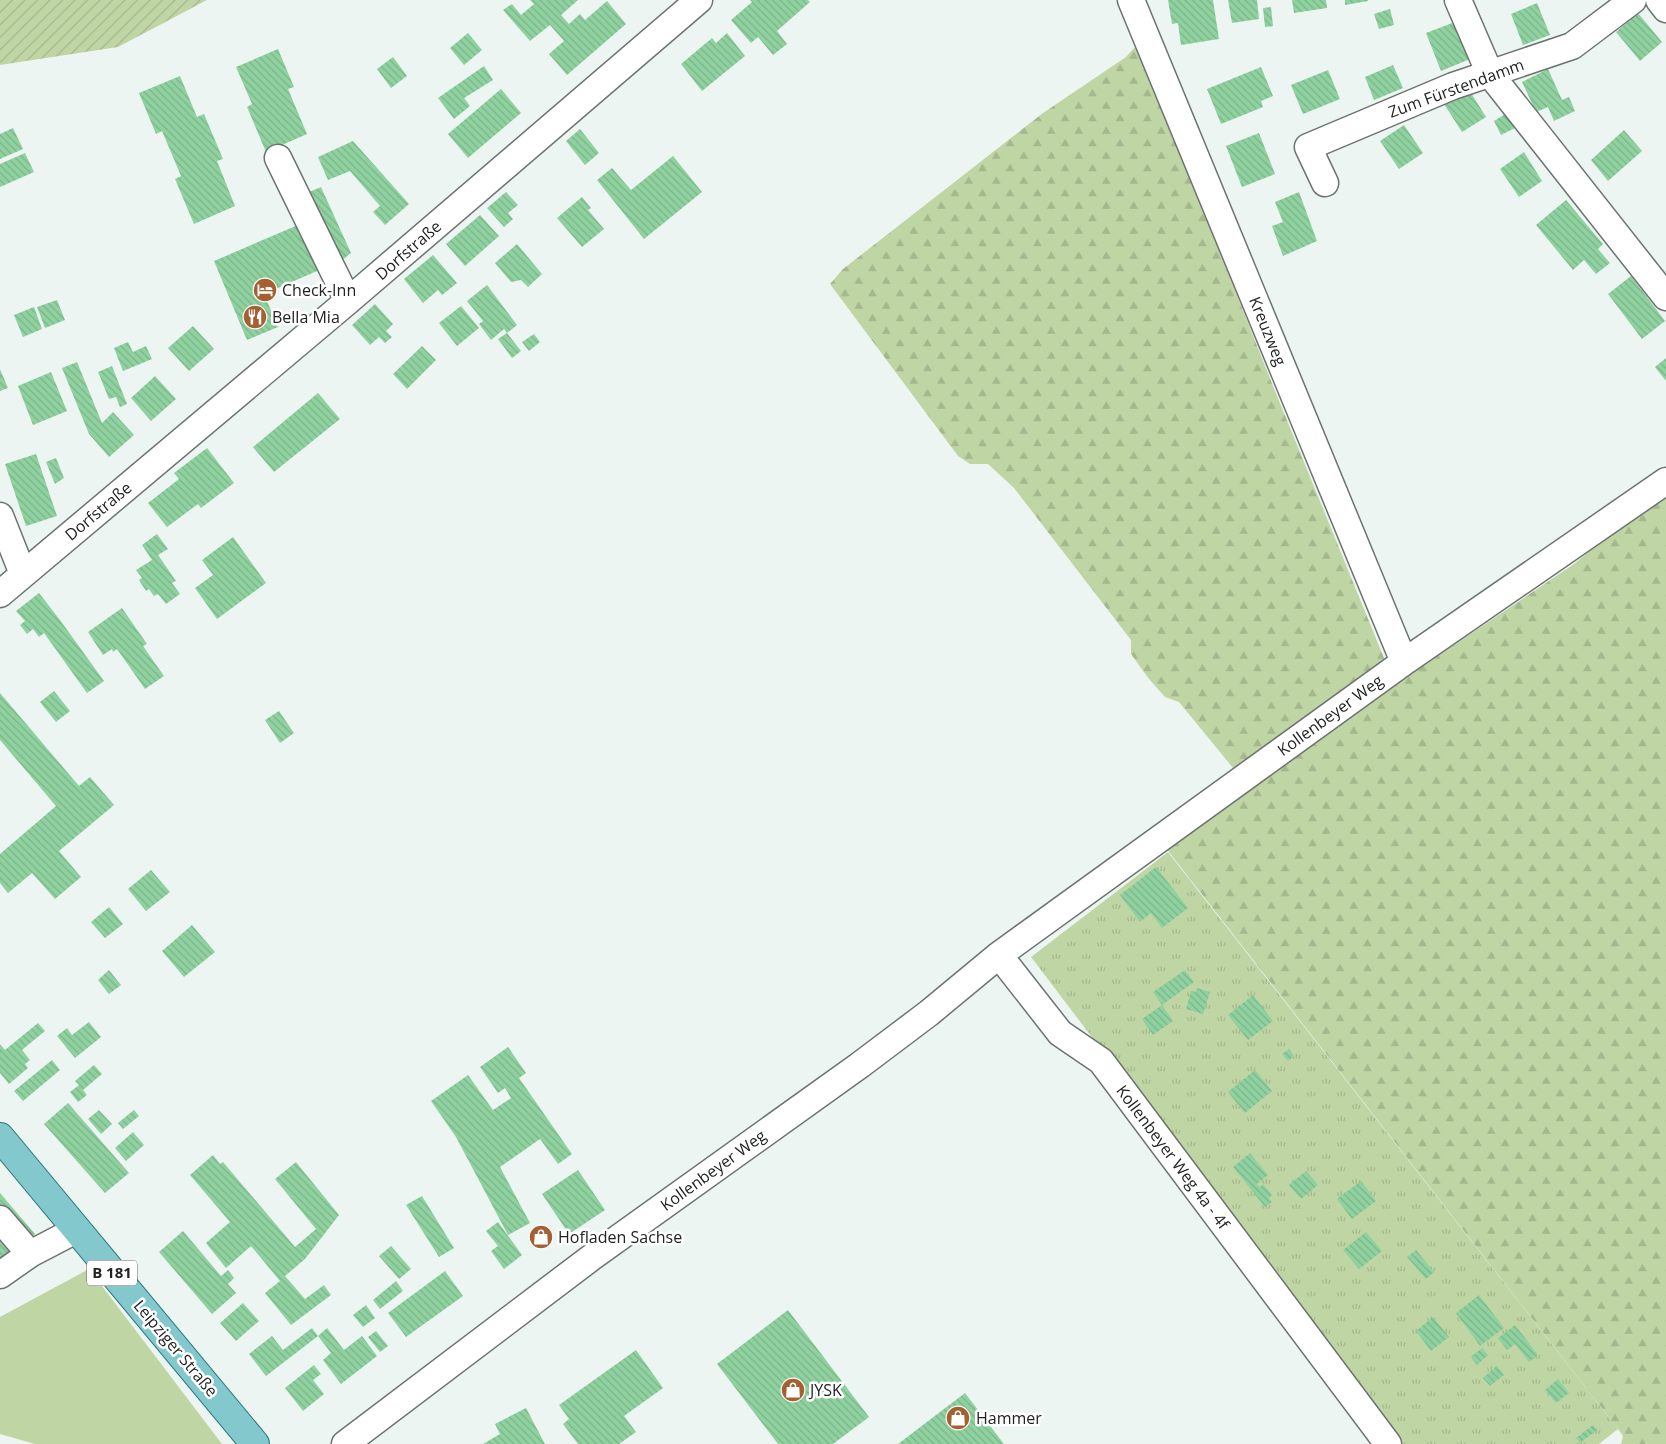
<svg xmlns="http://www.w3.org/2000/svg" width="1666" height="1444" font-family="'Open Sans',sans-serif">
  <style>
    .grass { fill: #c0d5a4 }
    .forest { fill: url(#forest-firs) }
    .park { fill: url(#park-tufts) }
    .garden { fill: url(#garden-furrows) }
    .building { fill: url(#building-back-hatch) }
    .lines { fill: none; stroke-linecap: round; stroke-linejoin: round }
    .minor-casing { stroke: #6d7371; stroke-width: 29 }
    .major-casing { stroke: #29777b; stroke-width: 30 }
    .minor { stroke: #fff; stroke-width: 26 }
    .major { stroke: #82c8cd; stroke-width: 28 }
    .labels { text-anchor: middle; stroke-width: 5; stroke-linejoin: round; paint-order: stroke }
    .shield { fill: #fff; stroke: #646665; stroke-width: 1 }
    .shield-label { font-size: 15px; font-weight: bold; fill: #212423 }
    .street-label { font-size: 16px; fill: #212423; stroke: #fff }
    .poi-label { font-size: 16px; fill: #212423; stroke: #fff; text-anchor: start }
  </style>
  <defs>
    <pattern id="forest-firs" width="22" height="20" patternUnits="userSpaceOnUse" patternTransform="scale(1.25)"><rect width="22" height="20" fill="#c0d5a4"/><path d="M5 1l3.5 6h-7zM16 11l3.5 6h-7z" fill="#a5b78d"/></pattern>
    <pattern id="park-tufts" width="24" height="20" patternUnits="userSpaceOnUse" patternTransform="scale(1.25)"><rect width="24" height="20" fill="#c0d5a4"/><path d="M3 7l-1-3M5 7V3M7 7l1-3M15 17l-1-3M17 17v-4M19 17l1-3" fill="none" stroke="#a5b78d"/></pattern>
    <pattern id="garden-furrows" width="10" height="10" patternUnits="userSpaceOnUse" patternTransform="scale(1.25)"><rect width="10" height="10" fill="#c0d5a4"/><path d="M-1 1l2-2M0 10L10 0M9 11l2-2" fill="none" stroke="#a5b78d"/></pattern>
    <pattern id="building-back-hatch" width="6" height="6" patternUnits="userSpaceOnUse" patternTransform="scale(1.25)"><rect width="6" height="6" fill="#8fd2a0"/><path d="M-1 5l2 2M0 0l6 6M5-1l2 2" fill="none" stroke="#7bb48a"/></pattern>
  </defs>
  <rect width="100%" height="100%" fill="#edf5f3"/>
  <path class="grass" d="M89,1269l133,175h-187l-35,-10v-117z"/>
  <path class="forest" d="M1135,47l42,97 98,247 120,294 179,-121 92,-76v956h-45l2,-8 -5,-7 -463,-595 83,-60 -59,-72 -14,-5 -16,-18 -18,-25v-14l-117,-152 -26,-24h-18l-12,-8 -128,-172 13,-15 200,-156 83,-56z"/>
  <path class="park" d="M1168,852l450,577 -19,15h-198l-370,-487z"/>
  <path class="garden" d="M0,0h207l-89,47 -118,18z"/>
  <path class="building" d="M530,0h48l-17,15 8,9 11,-10 5,6 22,-19 19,23 -59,51 -18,-21 15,-13 -14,-16 -20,16 -27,-31 9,-6 9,11 13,-11z
    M750,0h58l2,2 -33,29 10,13 -14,11 -15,-18 -7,6 -20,-23 21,-18z
    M1168,0h45l6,39 -38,6 -3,-22 -6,1z
    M1228,0h29l2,19 -27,4z
    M1292,0h34l1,8 -33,5z
    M1345,0h23v1l-23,4z
    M1537,3l13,32 -27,10 -12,-31z
    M1271,7l2,19 -8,1 -2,-19z
    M1390,9l4,16 -15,4 -5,-15z
    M1638,13l24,29 -22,19 -24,-29z
    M1455,22l15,37 -29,12 -15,-38z
    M468,33l14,17 -18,15 -14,-17z
    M727,33l18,23 -43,35 -21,-27 31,-26 4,5z
    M278,49l16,38 -6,2 19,45 -41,18 -19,-45 5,-3 -16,-37z
    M393,57l14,19 -16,12 -14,-19z
    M1393,65l10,23 -29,12 -9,-23z
    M484,66l9,14 -29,18 6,8 -16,13 -16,-21z
    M1261,67l12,29 -12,5 2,6 -42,17 -14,-35z
    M1548,69l14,31 7,-3 6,14 -21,10 -6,-14 -12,5 -14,-30z
    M1328,70l12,29 -37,15 -12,-29z
    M180,76l17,41 7,-3 19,45 -6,2 18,45 -41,18 -19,-45 6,-3 -19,-45 -6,3 -17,-41z
    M1468,88l18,29 -24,15 -18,-28z
    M501,89l20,24 -53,45 -20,-24z
    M1507,113l8,15 -14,7 -7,-14z
    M1404,125l19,28 -24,16 -19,-28z
    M13,128l10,21 -23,10v-25z
    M580,129l19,24 -14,12 -19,-24z
    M1624,130l18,21 -34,30 -17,-21z
    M1259,133l16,41 -33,13 -16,-41z
    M353,141l56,63 -24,21 -12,-13 7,-6 -30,-35 -22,9 -10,-23z
    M1524,152l18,29 -23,16 -19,-28z
    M25,153l9,19 -34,15v-23z
    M673,156l29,36 -58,47 -47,-59 15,-12 19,22z
    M321,187l30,66 -17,14 -32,-72z
    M506,192l12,13 -10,8 5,6 -9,8 -17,-19z
    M1299,192l18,49 -34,15 -11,-30 11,-4 -8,-20z
    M582,197l9,11 -3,2 16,19 -22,18 -25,-29z
    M1566,200l37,44 -5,5 12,14 -14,11 -12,-14 -11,10 -37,-45z
    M480,215l19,21 -34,30 -19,-22z
    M305,222l19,46 -60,26 14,33 -31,13 -33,-79z
    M517,244l25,30 -14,13 -7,-7 -10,2 -16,-19z
    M433,255l24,28 -15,12 -4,-5 -15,13 -19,-24z
    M1631,276l34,45 -23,18 -34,-45z
    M487,285l30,40 -10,8 -3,-4 -13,11 -12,-16 4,-3 -16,-20z
    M57,300l8,20 -20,8 -8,-21z
    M375,304l18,20 -7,7 6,6 -7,6 -6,-6 -9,8 -18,-20z
    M461,306l18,22 -22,18 -18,-23z
    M34,307l8,22 -19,8 -9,-22z
    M193,326l21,23 -25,22 -21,-23z
    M507,333l14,18 -9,7 -14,-19z
    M534,334l6,8 -11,9 -7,-9z
    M128,342l5,10 13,-6 6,13 -29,12 -9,-23z
    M422,346l14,14 -29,29 -14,-15z
    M1666,358v23l-11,-14z
    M77,362l25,61 11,-11 21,23 -25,22 -20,-23 -27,-66z
    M112,366l15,38 -7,3 -4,-10 -7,2 -11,-27z
    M0,369l8,19 -8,3z
    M51,372l16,39 -34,14 -15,-39z
    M155,376l21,23 -25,22 -20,-23z
    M318,393l22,26 -66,53 -21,-25z
    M207,448l27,35 -33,25 -3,-4 -31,23 -19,-24 31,-24 -5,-6z
    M36,454l21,62 -31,10 -21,-62z
    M56,458l8,20 -9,6 -9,-22z
    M157,534l11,15 -10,6 18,26 -4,2 8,11 -14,10 -8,-10 -4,2 -5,-7 -3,2 -7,-11 3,-2 -6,-8 16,-10 -10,-15z
    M233,537l33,46 -49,36 -22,-31 18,-13 -11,-15z
    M39,593l21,27 44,61 -17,12 -43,-60 -5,4 -6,-8 -6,5 -7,-9 5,-4 -9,-10z
    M122,608l25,36 -4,2 21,30 -19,13 -28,-40 -4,3 -1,-3 -9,6 -15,-23z
    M54,691l16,20 -14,11 -16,-20z
    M0,693l79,93 11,-9 24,28 -55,46 22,26 -26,22 -23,-26 -24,20 -8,-10v-29l56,-48 -56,-66z
    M279,711l15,22 -14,10 -15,-23z
    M1156,867l32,41 -26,20 -11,-15 -11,9 -20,-27z
    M151,870l19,22 -24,19 -18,-22z
    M109,907l14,17 -18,14 -14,-16z
    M192,925l23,27 -31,25 -22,-26z
    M109,970l12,15 -12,9 -11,-14z
    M1185,970l9,12 -32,23 11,16 -20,14 -11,-16 20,-14 -9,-13z
    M1197,988l13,4 -7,22 -17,-5 5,-18 5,1z
    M1253,995l20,26 -25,19 -20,-25z
    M89,1022l12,15 -26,21 -18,-22 10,-8 5,7z
    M38,1023l7,8 -23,19 8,10 -5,4 3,4 -19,16 -9,-11v-29l5,6z
    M508,1047l18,26 -7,5 53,76 -14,10 -18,-25 -40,28 30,56 -22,12 -52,-98 -25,-36 37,-26 25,35 18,-12 -6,-10 -7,5 -18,-26z
    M1289,1049l5,7 -6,5 -6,-7z
    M52,1060l8,10 -37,31 -9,-10z
    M94,1065l8,9 -19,16 4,5 -9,7 -8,-10 9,-7 -4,-4z
    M1255,1070l17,21 -27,22 -17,-21z
    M68,1103l61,70 -24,20 -61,-69z
    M99,1110l13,14 -11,10 -13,-15z
    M134,1110l5,6 -16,13 -5,-6z
    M133,1132l11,13 -18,16 -11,-13z
    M1250,1153l18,22 -11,9 3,3 3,-3 9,11 -3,3 3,4 -7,5 -32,-40z
    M213,1155l7,9 3,-2 72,85 21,-18 -41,-50 21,-17 43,53 -34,44 -20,17 20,23 19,-14 7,10 -40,30 -26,-32 15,-12 -29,-35 -25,22 -20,-25 24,-21 -40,-47z
    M578,1170l27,40 -36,24 -27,-40z
    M1306,1171l12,14 -17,14 -12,-14z
    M1361,1181l15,20 -24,18 -15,-20z
    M0,1193l35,41 -35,31z
    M422,1196l32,52 -15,9 -33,-52z
    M498,1222l24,33 -18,14 -13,-18 7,-5 -12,-15z
    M183,1231l38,45 7,-6 6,8 -6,6 8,9 -24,21 -53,-62z
    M1366,1232l16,19 -23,18 -16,-19z
    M391,1246l20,23 -12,10 -20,-23z
    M1416,1250l18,22 -8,7 -19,-22z
    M445,1271l18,25 -57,41 -18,-24z
    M396,1281l7,10 -23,18 -7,-9z
    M1479,1295l25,33 -24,18 -24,-33z
    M243,1303l16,18 -23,20 -16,-18z
    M366,1305l9,13 -12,9 -10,-12z
    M788,1310l81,107 -36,27h-55l-61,-80z
    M1433,1317l16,20 -18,14 -15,-20z
    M1515,1325l23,30 -9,7 -14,-18 -8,6 -9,-12z
    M312,1328l6,8 9,-8 17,22 18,-14 15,20 -36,28 -18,-24 8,-7 -13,-17 -52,40 -17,-22 23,-18 11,14z
    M376,1331l12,15 -8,6 -12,-15z
    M1482,1348l6,7 -11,10 -6,-8z
    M636,1350l27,38 -39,28 12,16 -17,12h-41l-15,-20 6,-5 -10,-14z
    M314,1365l7,9 -8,6 11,14 -21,17 -18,-23z
    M1497,1366l7,9 -14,11 -7,-8z
    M1558,1379l11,14 -13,10 -11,-13z
    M965,1393l39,51h-106z
    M526,1408l19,36h-62l17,-10 -5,-10z
    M1593,1425l4,5 -17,13 -4,-5z"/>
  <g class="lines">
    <g class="minor-casing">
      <path id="minor" d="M1131,0l273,662
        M1458,0l32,74 176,223
        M1659,0l7,9
        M278,158l70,143
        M1325,183l-17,-36 145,-61 119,-40 61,-46
        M0,516l23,58
        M0,594l348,-293 351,-301
        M999,955l61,78 41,28 287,383
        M0,1219l30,35
        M0,1275l30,-21 46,-24
        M345,1444l247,-187 268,-192 69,-52 70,-58 405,-293 262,-181"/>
    </g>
    <g class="major-casing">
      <path id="major" d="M0,1137l255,307"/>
    </g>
    <use href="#minor" class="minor"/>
    <use href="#major" class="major"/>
  </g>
  <defs>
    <g id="hotel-disc" transform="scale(1.25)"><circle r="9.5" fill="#a56032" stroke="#fff"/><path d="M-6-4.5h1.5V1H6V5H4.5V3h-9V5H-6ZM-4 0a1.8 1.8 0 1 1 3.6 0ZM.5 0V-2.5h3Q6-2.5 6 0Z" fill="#fff"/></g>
    <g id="restaurant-disc" transform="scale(1.25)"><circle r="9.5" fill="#a56032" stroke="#fff"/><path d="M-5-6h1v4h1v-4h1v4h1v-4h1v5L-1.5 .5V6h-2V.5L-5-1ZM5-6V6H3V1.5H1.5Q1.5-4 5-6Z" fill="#fff"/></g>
    <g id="shop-disc" transform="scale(1.25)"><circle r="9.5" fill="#a56032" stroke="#fff"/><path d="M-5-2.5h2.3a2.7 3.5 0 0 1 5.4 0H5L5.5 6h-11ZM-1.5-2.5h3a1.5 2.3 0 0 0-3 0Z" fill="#fff"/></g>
  </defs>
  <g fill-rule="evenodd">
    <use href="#hotel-disc" x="265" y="290"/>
    <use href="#restaurant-disc" x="255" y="317"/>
    <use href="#shop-disc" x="541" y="1237"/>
    <use href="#shop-disc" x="793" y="1390"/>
    <use href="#shop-disc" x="958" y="1418"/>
  </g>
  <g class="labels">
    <rect class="shield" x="87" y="1260.5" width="50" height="25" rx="4"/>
    <g class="shield-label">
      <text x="112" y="1278">B 181</text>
    </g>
    <g class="street-label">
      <text transform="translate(1456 88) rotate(-20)" y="6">Zum Fürstendamm</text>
      <text transform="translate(408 250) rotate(-41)" y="6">Dorfstraße</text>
      <text transform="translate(1268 331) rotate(68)" y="6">Kreuzweg</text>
      <text transform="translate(98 511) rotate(-40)" y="6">Dorfstraße</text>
      <text transform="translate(1330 715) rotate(-36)" y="6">Kollenbeyer Weg</text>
      <text transform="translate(1173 1157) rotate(53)" y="6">Kollenbeyer Weg 4a - 4f</text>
      <text transform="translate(713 1170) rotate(-36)" y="6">Kollenbeyer Weg</text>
      <text transform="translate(176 1348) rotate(50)" y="6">Leipziger Straße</text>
    </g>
    <g class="poi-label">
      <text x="282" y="296">Check-Inn</text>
      <text x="272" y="323">Bella Mia</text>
      <text x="558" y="1243">Hofladen Sachse</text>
      <text x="810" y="1396">JYSK</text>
      <text x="976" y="1424">Hammer</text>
    </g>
  </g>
</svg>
